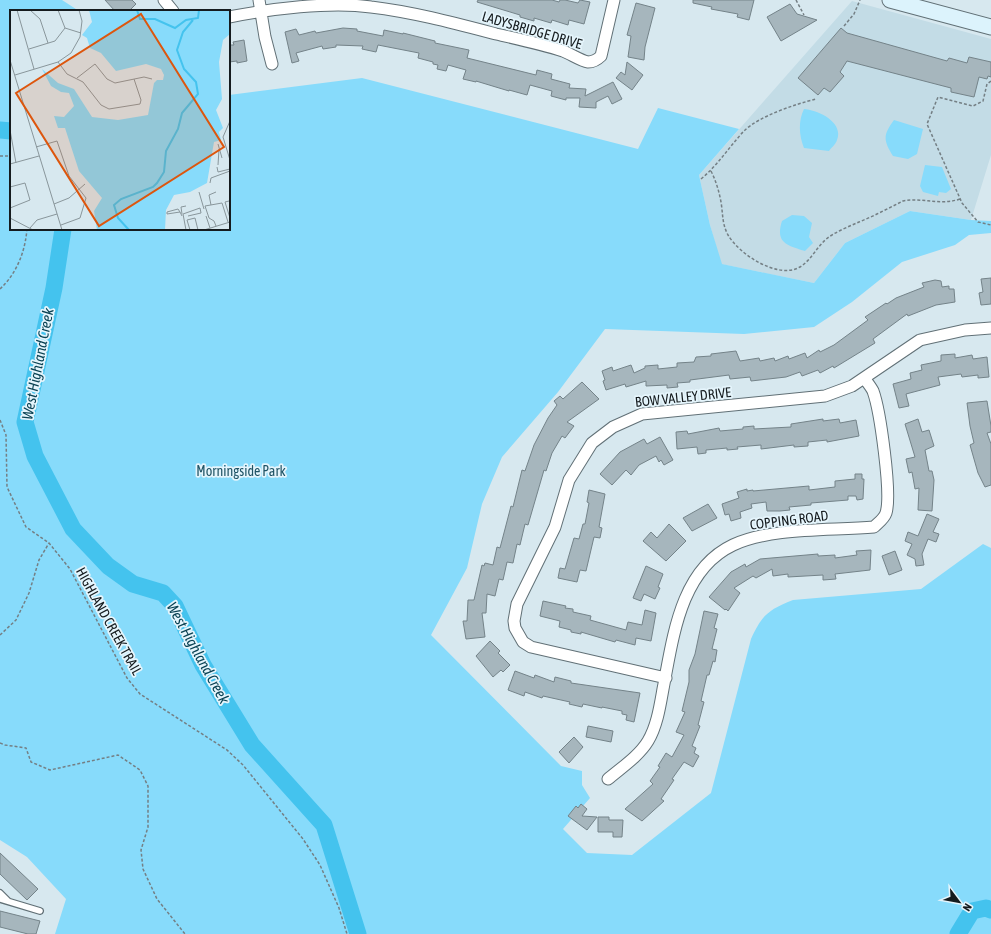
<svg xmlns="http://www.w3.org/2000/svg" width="991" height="934" font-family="'Asap Condensed',sans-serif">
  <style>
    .built { fill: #c3dce6 }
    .green { fill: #87dbfb }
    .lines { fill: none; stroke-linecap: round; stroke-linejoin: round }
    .river { stroke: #44c3ee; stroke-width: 17 }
    .building { fill: #a6b6bd; stroke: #748389 }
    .lane-casing { stroke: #617076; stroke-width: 8 }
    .street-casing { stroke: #617076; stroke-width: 13 }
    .secondary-casing { stroke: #617076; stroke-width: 17 }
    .path { stroke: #747f84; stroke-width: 1.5; stroke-dasharray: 3 2; stroke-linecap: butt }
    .lane { stroke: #fff; stroke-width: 5.5 }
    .street { stroke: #fff; stroke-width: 11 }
    .secondary { stroke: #dcf3fc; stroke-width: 15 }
    .labels { text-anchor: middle; stroke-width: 3.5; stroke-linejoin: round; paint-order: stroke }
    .street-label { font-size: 14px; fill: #151b1e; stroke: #e5f5fc }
    .park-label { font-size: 14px; fill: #1f5365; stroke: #e5f5fc }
    .water-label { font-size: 15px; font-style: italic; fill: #0b4354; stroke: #e5f5fc }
    .inset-river { fill: none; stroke: #44c3ee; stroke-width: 2 }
    .inset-road { fill: none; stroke: #89969b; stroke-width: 1 }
    .view { fill: #dd560d; fill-opacity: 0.15; stroke: #dd560d; stroke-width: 2 }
    .inset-edge { fill: none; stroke: #151b1e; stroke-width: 2 }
  </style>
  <rect width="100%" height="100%" fill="#d7e8ef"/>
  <path class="built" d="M852,1l139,38v116l-20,65 -61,-9 -65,32 -31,40 -93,-19 -11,-39 -11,-50z"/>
  <path class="green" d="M0,0h62l17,11h-68v218h218v-134l133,-17 276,71 20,-41 81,21 -40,46 11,50 12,39 92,19 31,-40 65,-32 61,9 20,1v12l-22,2 -14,10 -53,17 -50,40 -38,25 -70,7 -139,-5 -47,63 -56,65 -20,47 -15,64 -36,67 130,131 21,5v14l8,13 -27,31 24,24 45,2 79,-62 40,-154c11,-24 17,-29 42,-39l128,-11 62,-45 8,4v386h-936l11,-35 -39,-42 -27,-17z
    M804,109c14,1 40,13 33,31 -1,4 -6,8 -8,11l-25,-3c-5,-12 -6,-27 0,-39z
    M894,120l29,9 -6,25 -9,5 -15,-3c-10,-16 -10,-21 1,-36z
    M925,165l17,2 9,22 -5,4 -7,-1 -1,4 -15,-4 -3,-6z
    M792,215l12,1 8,7 -3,14 4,6 -8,8c-18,-6 -30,-8 -23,-30z"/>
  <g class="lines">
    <path class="river" d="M0,130l11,1
      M63,229l-9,59 -29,134 10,34 38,73 35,37 25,18 30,9 12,13 28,59 49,80 72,80 34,109
      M958,934l14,-23 14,-3 5,2"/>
  </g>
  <path class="building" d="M105,0h27l4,4 -7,7h-14z
    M478,0h74l7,2 1,-2h5l13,3 2,-3 10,2 -6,22 -15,-4 -1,5 -16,-5 -1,3 -17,-5v3l-14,-4v-2l-43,-13z
    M693,0h61l-5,20 -12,-3 1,-3 -27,-5 1,-2 -19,-4z
    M636,3l19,5 -10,39 -1,13 -16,-3 3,-21 -4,-1z
    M790,4l7,10 20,6 -36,21 -14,-24z
    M343,28l14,1v2l26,5 1,-6 19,4v-1l32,8v2l34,7 -2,8 69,17 1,-5 15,4 -1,5 19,5 -1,4 17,1 -1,7 28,-14 9,17 -10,5 -4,-8 -12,6v6l-17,-1 1,-9h-14v2l-15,-4 1,-5 -22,-6 -3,10 -18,-5v1l-33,-10v1l-13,-3 3,-9 -18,-5 -2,6 -9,-2 1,-4 -5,-1v-2l-15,-4 1,-5 -41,-8 -2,7 -14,-3 1,-3 -27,-1v2l-13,2 -1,-3 -26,7 3,8 -7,2 -7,-31 11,-3 3,6 16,-4 1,2z
    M841,28l6,5 100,28 2,-3 18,5 2,-6 22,5v15l-3,-1 -1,3 -8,-2 -5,20 -23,-5v-4l-104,-27 -7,11 4,4 -14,16 -6,-4 -6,7 -20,-17z
    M244,40l3,21 -10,2v-2l-8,1v-17h5l-1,-3z
    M627,62l16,13 -11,15 -16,-12 5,-6 4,3z
    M991,278v26l-10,1 -2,-12 4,-1 -2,-13z
    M935,280l6,1 1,6 7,-1v3h5l1,13 -19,3 -28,11 -1,-2 -34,25 2,4 -41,25 -1,-2 -13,7 -2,-3 -16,6 -2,-4 -14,5 -35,4 -1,-4 -20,2 -1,-4 -39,5v2l-13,1 1,4 -11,1v-3l-21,1v-5l-20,6 -1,-3 -19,6 -3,-9 2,-1 -3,-9 10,-4 1,4 18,-6 3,8 11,-5v-2l13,-1v4l19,-2v-4l17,-1 2,-5 15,-1v-2l25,-3 4,10 19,-3 1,3 14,-3 1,3 13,-5 1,3 16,-6 2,5 12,-8 1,2 14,-7 34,-25 -3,-3 21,-14 1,1 9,-6 28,-11 -2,-4z
    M955,354v4l17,-3 1,4 14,-2 2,20 -11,1v-3l-16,2 -1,-3 -23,3 2,8 -34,9 3,12 -10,2 -6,-24 18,-5 -1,-6 12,-3 -1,-5 20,-4v-6z
    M582,382l17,17 -32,23 7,4 -9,12 -3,-2 -10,17 -6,18 -2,-1 -16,55 -3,-1 -5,21 -3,-1 -4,19 -6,-1 -4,18 -4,-1 -4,17 -8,-2 -1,19h-4l3,24 -19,2 -3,-18h4l1,-21h6l8,-35 2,1 1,-3 8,2 4,-18 3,1 5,-19 6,-23 2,1 9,-37 3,1 9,-26 14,-27 9,-13 -3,-4 6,-5 3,3z
    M987,401l4,25v6l-4,1 4,11v41l-6,2 -7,-14 -8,-28 4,-2 -4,-17 -3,-23z
    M823,419v2l16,-2 1,4 16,-3 3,16 -32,6v-2l-19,2v4l-14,1v-2l-33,4v-4l-24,2 1,2 -11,1v-2l-21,2v3l-8,1 -1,-7 -20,2 -1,-17 11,-1 1,3 31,-6 1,3 23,-2v-2l11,-1v3l37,-2v-3z
    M918,419l4,13 7,-2 5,16 -9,4 4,21h3l2,9 -2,31 -14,-1 1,-22 -4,1 -3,-17 -3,1 -3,-14 9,-2 -10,-33z
    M660,437l13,23 -9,5 -3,-5 -2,2 -3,-6 -17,9 -8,10 -5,-5 -14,15 -12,-11 20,-22 24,-13 3,5z
    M855,474h7v5h2l-1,20 -6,1 -1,-4h-8v4l-37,3v2l-22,2 1,3 -10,1h-13l-1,-9 -15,2 1,4 -12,4 1,6 -10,3 -2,-7 -4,1 -3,-11 17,-6 -2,-6 10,-3v2l6,-1v1l56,-5v4l26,-3v-6l20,-2z
    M589,490l16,4 -6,33 3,1 -2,10 -6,-1 -8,34 -6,-1 -3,12 -19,-4 2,-10 5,1 9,-31 5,1 4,-15h2l4,-21 -2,-1z
    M708,504l9,14 -25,13 -9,-13z
    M927,514l12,5 -6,13 6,2 -3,8 -8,-3 -6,15 2,11 -8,1 -1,-7 -8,-4 5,-11 -7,-3 3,-9 10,4z
    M669,524l17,17 -20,20 -23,-20 8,-9 6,6z
    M871,550l-1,20 -35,4 1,5 -13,1v-5l-35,2v-3l-15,2 -1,-7 -16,9 -3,-2 -19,12 6,5 -12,18 -2,-2 -1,1 -16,-13 22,-25 14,-8 1,3 14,-8 58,-5v2l17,-1v3l22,-3 -1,-4z
    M895,551l7,19 -13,5 -7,-19z
    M646,566l17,8 -5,13 2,1 -5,11 -11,-5 -3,7 -8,-3z
    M543,601l23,5 -1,2 8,1v3l18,4 -1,4 36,10 2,-8 14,3 3,-15 11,3 -5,28 -15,-3 -1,7 -19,-5 -1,2 -34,-10v2l-10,-2v-2l-12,-3 1,-6 -20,-5z
    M704,611l14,3 -4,14 3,1 -5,20 5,1 -2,12 -2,-1 -4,14h-2l-6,26 3,1 -6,23 2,1 -8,20 4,2 -2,5 5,3 -6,11 -9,-5 -12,17 2,1 -13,19 3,2 -22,20 -17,-12 28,-25 -3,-3 10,-14 -2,-1 8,-13 6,4 12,-22 -8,-3 9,-20 -3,-1 7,-29v-12l6,-16z
    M490,641l10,10 -2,2 12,12 -7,7 -2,-2 -8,7 -17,-21z
    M515,671l19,7 1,-3 19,7 1,-5 16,4v2l69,10 -6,29 -8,-2 1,-5 -5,-1v-3l-20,-4v1l-19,-4 -1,3 -13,-3 1,-2 -27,-6 -1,2 -17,-6 -1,4 -16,-6z
    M588,726l25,5 -2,11 -25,-5z
    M574,737l9,10 -14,16 -10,-11z
    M581,804l6,5 -5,7 15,1 -10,13 -19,-14 8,-10 2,2z
    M598,817h11v3h14l-1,17h-9v-5h-15z
    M0,853l38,36 -11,11 -27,-26z
    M0,911l40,10 -4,13h-8l-28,-7z"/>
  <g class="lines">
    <g class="lane-casing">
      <path id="lane" d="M0,893l8,8
        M0,899l40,12"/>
    </g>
    <g class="street-casing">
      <path id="street" d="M164,0l9,11
        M259,0l6,37 7,27
        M229,17c41,-8 101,-16 142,-10 42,5 83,16 125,27 22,5 45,10 67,17 8,3 18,10 25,11 6,0 9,-2 13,-6l13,-56
        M666,678l-135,-31 -8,-5 -8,-14 -1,-7 3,-17 38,-77 14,-47 23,-37 21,-16 29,-13 183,-18 27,-10 68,-46 45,-10 26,-2
        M608,779c13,-11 31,-23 40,-38 9,-15 12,-35 15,-52 10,-51 17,-119 70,-144 39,-18 98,-14 141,-18 5,-5 10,-8 12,-14 6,-19 -6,-103 -13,-122 -2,-4 -6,-9 -9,-13"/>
    </g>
    <g class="secondary-casing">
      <path id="secondary" d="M890,0l101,27"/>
    </g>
    <path class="path" d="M796,0l8,15
      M844,26l10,-12 6,-14
      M991,81l-4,3 -4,17 -10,5 -35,-9 -11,27 35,79 16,19 13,3
      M0,156h11
      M711,171c5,10 8,20 10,31 2,12 1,22 7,33 11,19 50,45 72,32 13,-8 18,-24 32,-32 8,-5 18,-9 27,-13 15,-6 30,-14 44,-21 20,-4 36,5 57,-2
      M701,179c17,-14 28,-32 43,-48 15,-15 52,-27 72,-32
      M0,289c17,-16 25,-37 27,-60
      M0,420l6,15 1,52 19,40 23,16 21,26 57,109 13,16 87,56 16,15 60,74 17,26 19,43 8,26
      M0,635l16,-15 13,-27 10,-33 10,-17
      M0,743l5,2 21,3 5,14 19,8 68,-15 22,15 8,16v41l-7,23 2,19 14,30 28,35"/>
    <use href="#lane" class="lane"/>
    <use href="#street" class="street"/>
    <use href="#secondary" class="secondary"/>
  </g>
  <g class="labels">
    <g class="street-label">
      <text transform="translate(532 30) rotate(16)" y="5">LADYSBRIDGE DRIVE</text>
      <text transform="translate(683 397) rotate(-6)" y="5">BOW VALLEY DRIVE</text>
      <text transform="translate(789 520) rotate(-7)" y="5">COPPING ROAD</text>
      <text transform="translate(109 621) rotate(61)" y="5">HIGHLAND CREEK TRAIL</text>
    </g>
    <g class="park-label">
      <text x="241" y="476">Morningside Park</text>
    </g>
    <g class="water-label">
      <text transform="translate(38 364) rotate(-79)" y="5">West Highland Creek</text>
      <text transform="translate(198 653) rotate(61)" y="5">West Highland Creek</text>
    </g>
  </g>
  <g transform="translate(10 10)">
    <rect width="220" height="220" fill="#d7e8ef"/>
    <path d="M79,0h141v24l-7,6 -4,22 3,37 -6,11 7,18 -4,4 2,8 -7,2 -7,41 -17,9 -16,3 -8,15 -1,20h-68l-3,-19 8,-13 -23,-27 -14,-43h-7l-4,-12 10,1 10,-11 -5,-13 -8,-1 -10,-6 -9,-17 16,14 16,6 18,28 26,3 30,-5 6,-32 3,-3h6l1,-5 -3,-6 -15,-5 -30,7 -15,-18 -11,-5 -3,-10 -5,-3 10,-13z" fill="#87dbfb"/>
    <path class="inset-river" d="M127,0l3,9h15l20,9 11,-8 12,-2 1,-8M119,220l-11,-12 -4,-13 7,-6 32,-12 4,-4 7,-11 2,-21 12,-22 4,-16 16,-19 -2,-12 -12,-13 -7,-19 6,-18 10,-12"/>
    <path class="inset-road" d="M7,0l17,59M20,0l10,9 8,24M48,0l7,18 16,5M19,39l26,-8 10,-13M0,50l52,170M48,52l9,12 16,8 18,23 8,4 31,-5 1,-4 -7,-21M5,65l43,-13 13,-9 9,-16 2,-16 -3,-11M67,68l18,-14 12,15 8,4 29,-6 8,2M220,111l-7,16 7,23M0,120l6,33M208,134l4,14M26,137l21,-6 12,35 17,22 -6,20 -19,7M0,154l29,-8M208,155l1,-16M207,157l1,5 12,-3M200,173l1,-5 19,-7M0,177l15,-4 5,17 -20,8M189,182l5,17M219,191l-4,1 5,16M44,194l15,-6 16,-14M201,195l-2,-10 7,-3M170,202l-13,2v-2l11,-3 2,3 2,4M172,204l-1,-7 5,-1M196,206l4,12M0,208l23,12M206,216l-2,-5 -5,-3 -4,-12 17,-3 6,19M20,218l7,-8 20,-6M176,220l-3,-16 17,-6 1,5 -13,3M180,220l-3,-10 8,-2 3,12M194,220l26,-8"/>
    <path class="view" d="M131,4l83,133 -125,79 -83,-133z"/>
    <rect width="220" height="220" class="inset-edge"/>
  </g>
  <g transform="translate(959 902) rotate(122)" stroke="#e5f5fc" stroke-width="3" paint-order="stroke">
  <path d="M0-3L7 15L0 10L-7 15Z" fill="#151b1e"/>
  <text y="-6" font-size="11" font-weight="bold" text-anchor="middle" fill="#151b1e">N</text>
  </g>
</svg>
